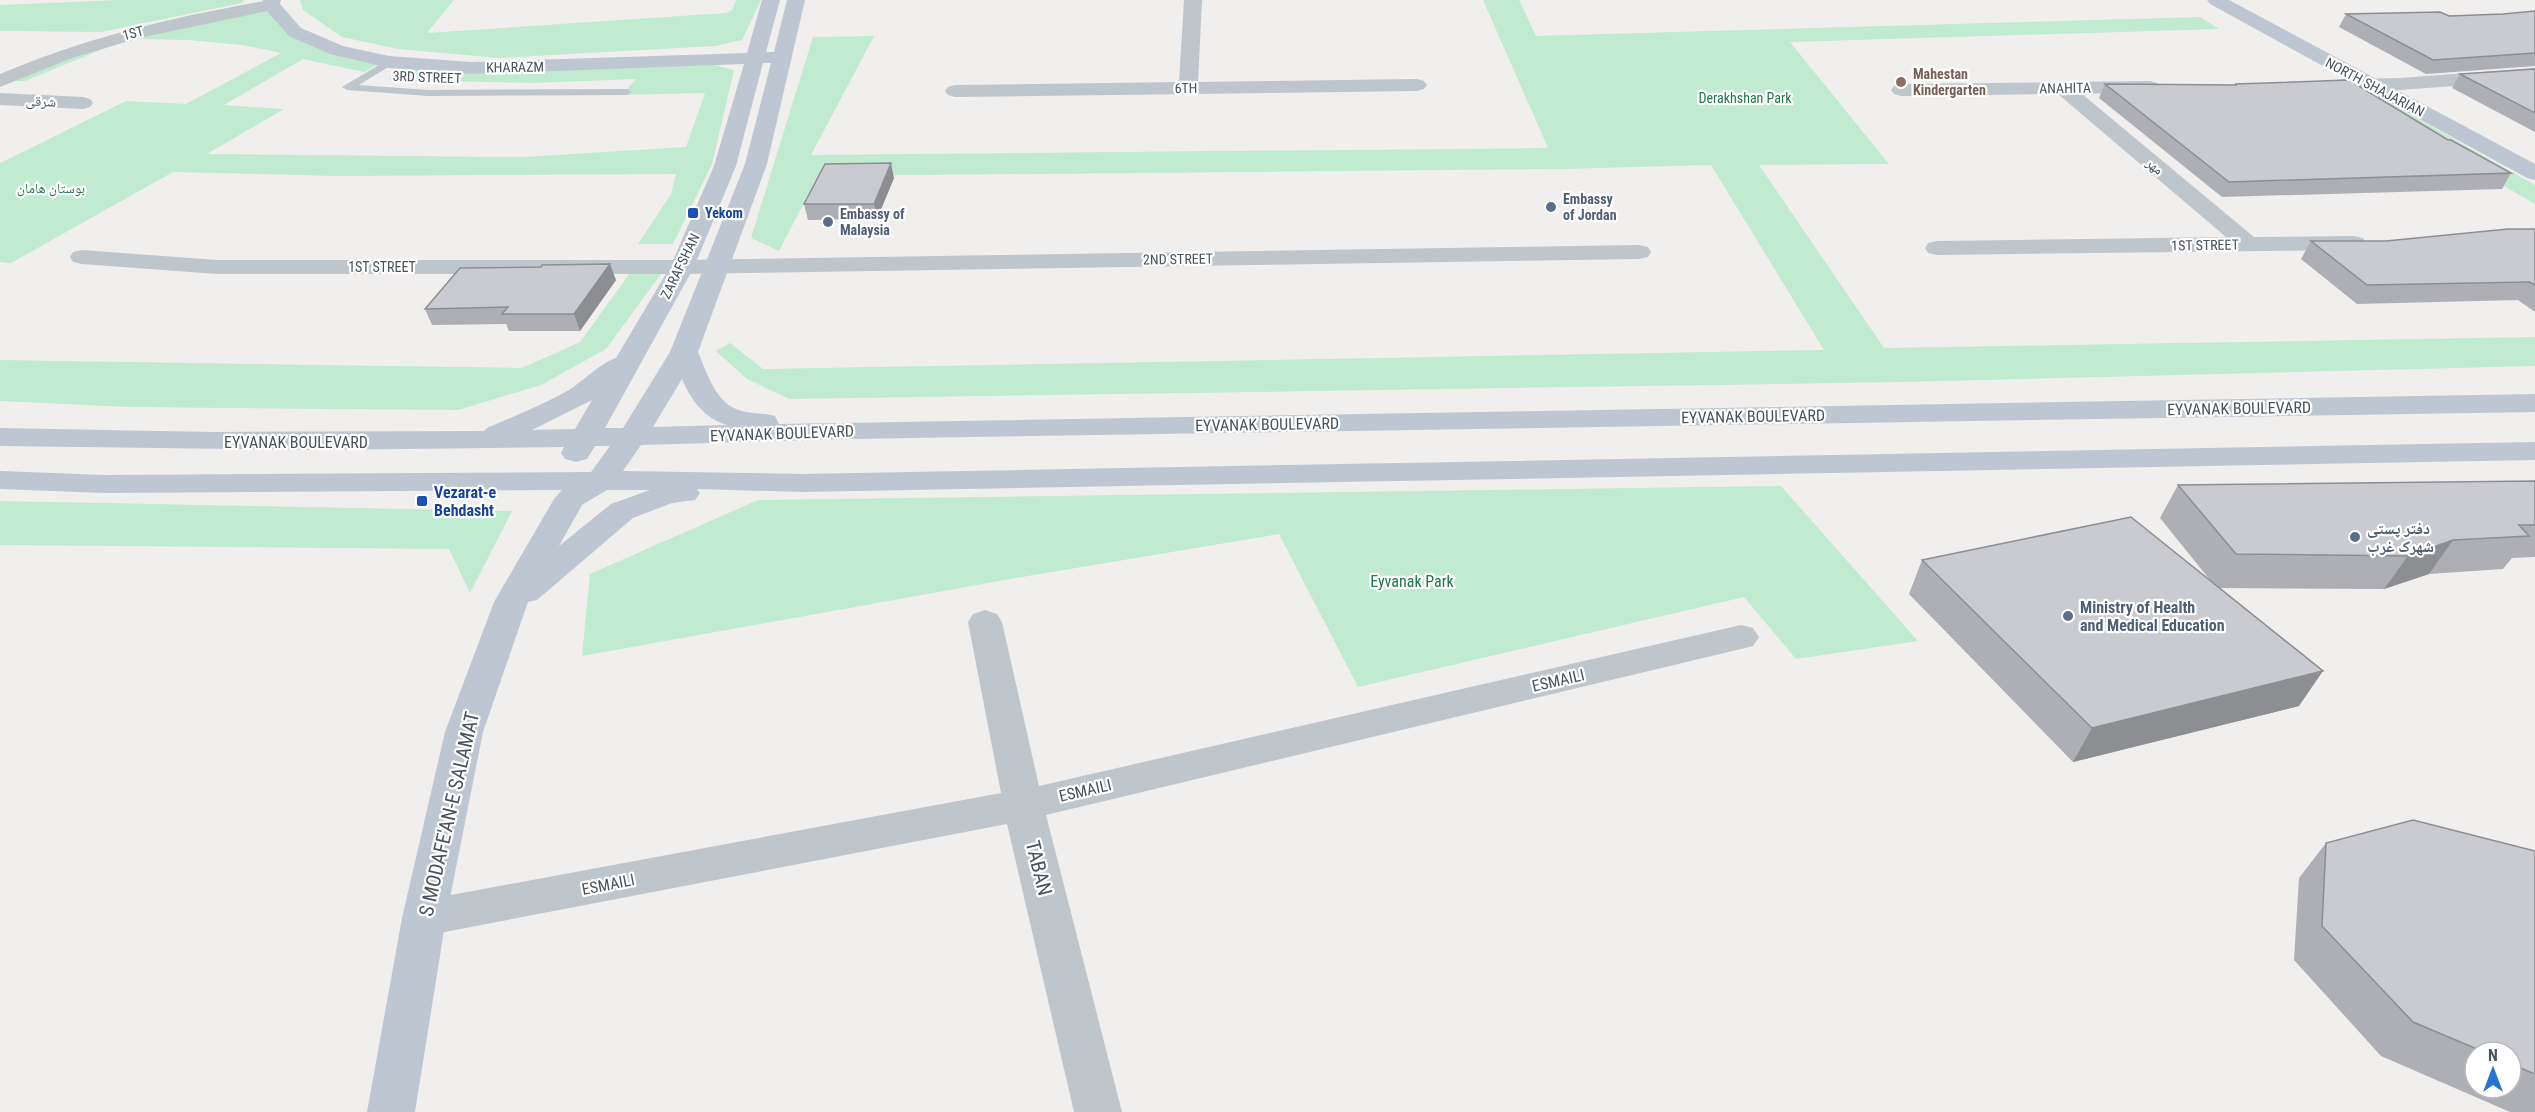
<svg xmlns="http://www.w3.org/2000/svg" width="2535" height="1112" font-family="'Roboto Condensed','Noto Naskh Arabic',sans-serif">
  <style>
    .green { fill: #c0ebd0 }
    .lines { fill: none; stroke-linecap: round; stroke-linejoin: round }
    .lane { fill: #bec6cc; fill-rule: evenodd }
    .street { fill: #bec6cc; fill-rule: evenodd }
    .secondary { fill: #bec7d1; fill-rule: evenodd }
    .wall { fill: #adafb4; fill-rule: evenodd }
    .shaded-wall { fill: #8d8e92 }
    .building { fill: #c9cbd1; stroke: #8d8e92; stroke-width: 1.5 }
    .education-dot { fill: #8d6e63; stroke: #fff; stroke-width: 2 }
    .service-dot { fill: #5c6f8a; stroke: #fff; stroke-width: 2 }
    .transit-dot { fill: #1a4fb4; stroke: #fff; stroke-width: 2 }
    .labels { text-anchor: middle; stroke-width: 4.5; stroke-linejoin: round; paint-order: stroke }
    .far-street-label { font-size: 14px; fill: #48525a; stroke: #fff }
    .far-education-label { font-size: 14px; font-weight: bold; fill: #785e54; stroke: #fff; text-anchor: start }
    .far-park-label { font-size: 14px; fill: #1f7649; stroke: #fff }
    .far-service-label { font-size: 14px; font-weight: bold; fill: #4e5e75; stroke: #fff; text-anchor: start }
    .far-transit-label { font-size: 14px; font-weight: bold; fill: #164399; stroke: #fff; text-anchor: start }
    .street-label { font-size: 16px; fill: #48525a; stroke: #fff }
    .transit-label { font-size: 16px; font-weight: bold; fill: #164399; stroke: #fff; text-anchor: start }
    .service-label { font-size: 16px; font-weight: bold; fill: #4e5e75; stroke: #fff; text-anchor: start }
    .park-label { font-size: 16px; fill: #1f7649; stroke: #fff }
    .near-street-label { font-size: 20px; fill: #48525a; stroke: #fff }
  </style>
  <rect width="100%" height="100%" fill="#f1eeee"/>
  <path class="green" d="M118,0h126l-2,3 -141,29 -101,-1v-26z
    M300,0h154l-27,33 299,-20 6,-3 4,-10h25l-19,40 -27,6 -216,12 -101,-9 -56,-12 -39,-27z
    M1483,0h36l17,36 664,-19 19,12 -429,13 99,122 -130,1 125,183 651,-11v29l-632,16 -1114,17 -42,-20 -31,-28 14,-8 33,26 1061,-19 -113,-185 -150,4 -743,7 -39,75 -28,-13 62,-201 61,-1 -63,119 737,-7z
    M265,9l26,26 88,29 -15,8 -61,-13 -79,46 60,4 -77,45 316,3 163,-10 19,-54 -83,2 14,-16 -104,4 -143,-3 15,-15 303,-2 27,7 -22,94 -39,80h-35l33,-50 5,-20 -339,2 -164,-4 -162,91 -11,-1v-99l126,-62 60,3 95,-51 -39,-8 -53,-5 -51,-1 -23,5 -90,37h-11l45,-20 71,-26z
    M2343,89l28,3 164,93v19l-195,-113z
    M630,273l31,1 -55,75 -65,36 -83,25 -329,-3 -129,-6v-41l522,8 58,-26z
    M1781,486l137,155 -122,18 -52,-62 -386,90 -79,-153 -263,44 -434,78 8,-82 168,-74z
    M0,501l512,10 -42,82 -21,-44 -449,-4z"/>
  <g class="lines">
    <path class="lane" d="M389,59l5,3 -1,2 -34,21 69,5 199,-1 5,3 -5,3 -199,1 -81,-6 -5,-3z"/>
    <path class="street" d="M270,0l7,1 3,4 -3,4 -138,29 -67,20 -72,29v-13c87,-37 177,-58 270,-74z
      M1184,0h18l-4,82 219,-3 7,2 3,4 -3,4 -7,2 -462,6 -7,-2 -3,-4 3,-4 7,-2 224,-3z
      M2535,68v12l-135,10 -58,1 -7,-2 -3,-4 3,-4 7,-2 58,-1z
      M2150,81l7,2 3,4 -3,4 -75,3 172,143 100,-1 9,2 3,5 -3,5 -9,2 -417,5 -9,-2 -3,-5 3,-5 9,-2 289,-4 -168,-143 -157,2 -7,-2 -3,-4 3,-4 7,-2z
      M0,93l83,4 7,2 3,4 -3,4 -7,2 -83,-4z
      M1639,245l9,2 3,5 -3,5 -9,2 -957,15h-465l-135,-10 -9,-2 -3,-5 3,-5 9,-2 135,10h465z
      M985,610l12,4 5,8 37,164 702,-161 12,3 6,9 -6,9 -12,3 -695,166 76,297h-48l-67,-288 -583,112 -15,-5 -7,-13 7,-13 15,-5 577,-107 -33,-171 5,-8z"/>
    <path class="secondary" d="M263,0h18l-1,4 21,24 42,18 46,10 82,6 276,-9 15,-53h18l-14,52h8l13,-52h18l-38,164 -69,188c9,21 18,53 44,59 11,3 22,2 33,5l4,8 1756,-30v18l-1684,27 -210,6 -18,26 180,3 1732,-32v18l-1732,32 -106,-3 3,4 -5,7 -23,3 -39,15 -96,82 -9,2 -45,130 -37,186 -31,194h-48l35,-194 43,-186 49,-130 60,-103 8,-9 -457,3 -105,-4v-18l105,4 486,-3 19,-26h-15l-8,13 -11,3 -11,-3 -4,-6 3,-6 -245,3 -319,-4v-18l213,4 271,-1 3,-3c27,-12 56,-23 82,-38 14,-9 33,-28 47,-32l54,-91 44,-101 30,-102 -273,10 -82,-6 -59,-14 -41,-18 -24,-27 -3,-4zM763,63h8l-26,101 -75,188 -47,76h-18l89,-161 42,-101zM682,379c9,21 22,39 45,46l-74,2zM592,400l-17,29 -43,1zM607,490h43l-39,14 -52,42 23,-41z
      M2207,0h22l306,164v16l-8,-2 -317,-174z"/>
  </g>
  <path class="wall" d="M2535,11v55l-109,8 -87,-47 7,-13 103,2 54,-2z
    M2535,69v63l-83,-44 8,-14z
    M2105,84l129,1 1,-1 213,56 63,33 -9,16 -280,8 -123,-99z
    M894,178l-17,41 -69,1 -4,-16z
    M2535,229v83l-17,-12 -161,4 -56,-45 10,-18h75z
    M616,280l-36,51h-71l-3,-7 -74,1 -7,-16z
    M2535,481v76l-23,1 -9,11 -74,5 -45,15 -164,-1 79,118 -226,56 -164,-168 13,-34 288,20 -50,-62 18,-33z
    M2326,843l209,8v261h-25l-129,-56 -87,-96 5,-82zM2475,1052h36v36h-36z"/>
  <path class="shaded-wall" d="M891,163l3,15 -17,41 -3,-15z
    M610,264l6,16 -36,51 -6,-17z
    M2453,540l-24,34 -45,15 24,-33z
    M2323,671l-24,35 -226,56 19,-34z"/>
  <path class="building" d="M2535,11v42l-102,7 -87,-46 94,-2 9,4 54,-2z
    M2535,69v44l-75,-39z
    M2349,80l99,60h3l60,33 -282,9 -124,-98 132,1 -2,-1z
    M891,163l-17,41h-70l21,-40z
    M2508,229h27v56l-5,-3 -163,3 -56,-44h75z
    M610,264l-36,50h-72l6,-7 -83,2 35,-41 81,-1 1,-2z
    M2535,481v44h-16l10,11 -76,4 -45,16 -172,-2 -58,-69z
    M2131,517l192,154 -231,57 -170,-168z
    M2413,820l122,31v223l-24,-10v-12h-27l-71,-30 -91,-96 4,-83z"/>
  <circle class="education-dot" cx="1901" cy="82" r="6"/>
  <g class="service-dot">
    <circle cx="1551" cy="207" r="6"/>
    <circle cx="828" cy="222" r="6"/>
    <circle cx="2355" cy="537" r="6"/>
    <circle cx="2068" cy="616" r="6"/>
  </g>
  <g class="transit-dot">
    <rect x="687" y="207" width="12" height="12" rx="3"/>
    <rect x="416" y="495" width="12" height="12" rx="3"/>
  </g>
  <g class="labels">
    <g class="far-street-label">
      <text transform="translate(133 33) rotate(-15)" y="5">1ST</text>
      <text transform="translate(515 67) rotate(-1)" y="5">KHARAZM</text>
      <text transform="translate(427 77) rotate(2)" y="5">3RD STREET</text>
      <text transform="translate(2375 87) rotate(28)" y="5">NORTH SHAJARIAN</text>
      <text transform="translate(1186 88) rotate(-1)" y="5">6TH</text>
      <text transform="translate(2065 88) rotate(-1)" y="5">ANAHITA</text>
      <text transform="translate(41 101) rotate(3)" y="5">شرقی</text>
      <text transform="translate(2155 166) rotate(40)" y="5">مهر</text>
      <text transform="translate(2205 245) rotate(-1)" y="5">1ST STREET</text>
      <text transform="translate(1178 259) rotate(-1)" y="5">2ND STREET</text>
      <text transform="translate(680 266) rotate(-64)" y="5">ZARAFSHAN</text>
      <text x="382" y="272">1ST STREET</text>
    </g>
    <g class="far-education-label">
      <text x="1913" y="79">Mahestan<tspan x="1913" dy="16">Kindergarten</tspan></text>
    </g>
    <g class="far-park-label">
      <text x="1745" y="103">Derakhshan Park</text>
      <text x="51" y="193">بوستان هامان</text>
    </g>
    <g class="far-service-label">
      <text x="1563" y="204">Embassy<tspan x="1563" dy="16">of Jordan</tspan></text>
      <text x="840" y="219">Embassy of<tspan x="840" dy="16">Malaysia</tspan></text>
    </g>
    <g class="far-transit-label">
      <text x="705" y="218">Yekom</text>
    </g>
    <g class="street-label">
      <text transform="translate(2239 408) rotate(-1)" y="6">EYVANAK BOULEVARD</text>
      <text transform="translate(1753 416) rotate(-1)" y="6">EYVANAK BOULEVARD</text>
      <text transform="translate(1267 424) rotate(-1)" y="6">EYVANAK BOULEVARD</text>
      <text transform="translate(782 433) rotate(-2)" y="6">EYVANAK BOULEVARD</text>
      <text x="296" y="448">EYVANAK BOULEVARD</text>
      <text transform="translate(1558 680) rotate(-13)" y="6">ESMAILI</text>
      <text transform="translate(1085 790) rotate(-13)" y="6">ESMAILI</text>
      <text transform="translate(608 884) rotate(-11)" y="6">ESMAILI</text>
    </g>
    <g class="transit-label">
      <text x="434" y="498">Vezarat-e<tspan x="434" dy="18">Behdasht</tspan></text>
    </g>
    <g class="service-label">
      <text x="2367" y="534">دفتر پستی<tspan x="2367" dy="18">شهرک غرب</tspan></text>
      <text x="2080" y="613">Ministry of Health<tspan x="2080" dy="18">and Medical Education</tspan></text>
    </g>
    <g class="park-label">
      <text x="1412" y="587">Eyvanak Park</text>
    </g>
    <g class="near-street-label">
      <text transform="translate(449 814) rotate(-77)" y="7">S MODAFE'AN-E SALAMAT</text>
      <text transform="translate(1039 868) rotate(76)" y="7">TABAN</text>
    </g>
  </g>
  <g transform="translate(2493 1070)"><circle r="28" fill="#ffffff" stroke="#b6babd" stroke-width="1.5"/>
  <path d="M0-4.5L10 22L0 15L-10 22Z" fill="#2874d1"/>
  <text y="-9" font-size="16" font-weight="bold" text-anchor="middle" fill="#48525a">N</text>
  </g>
</svg>
